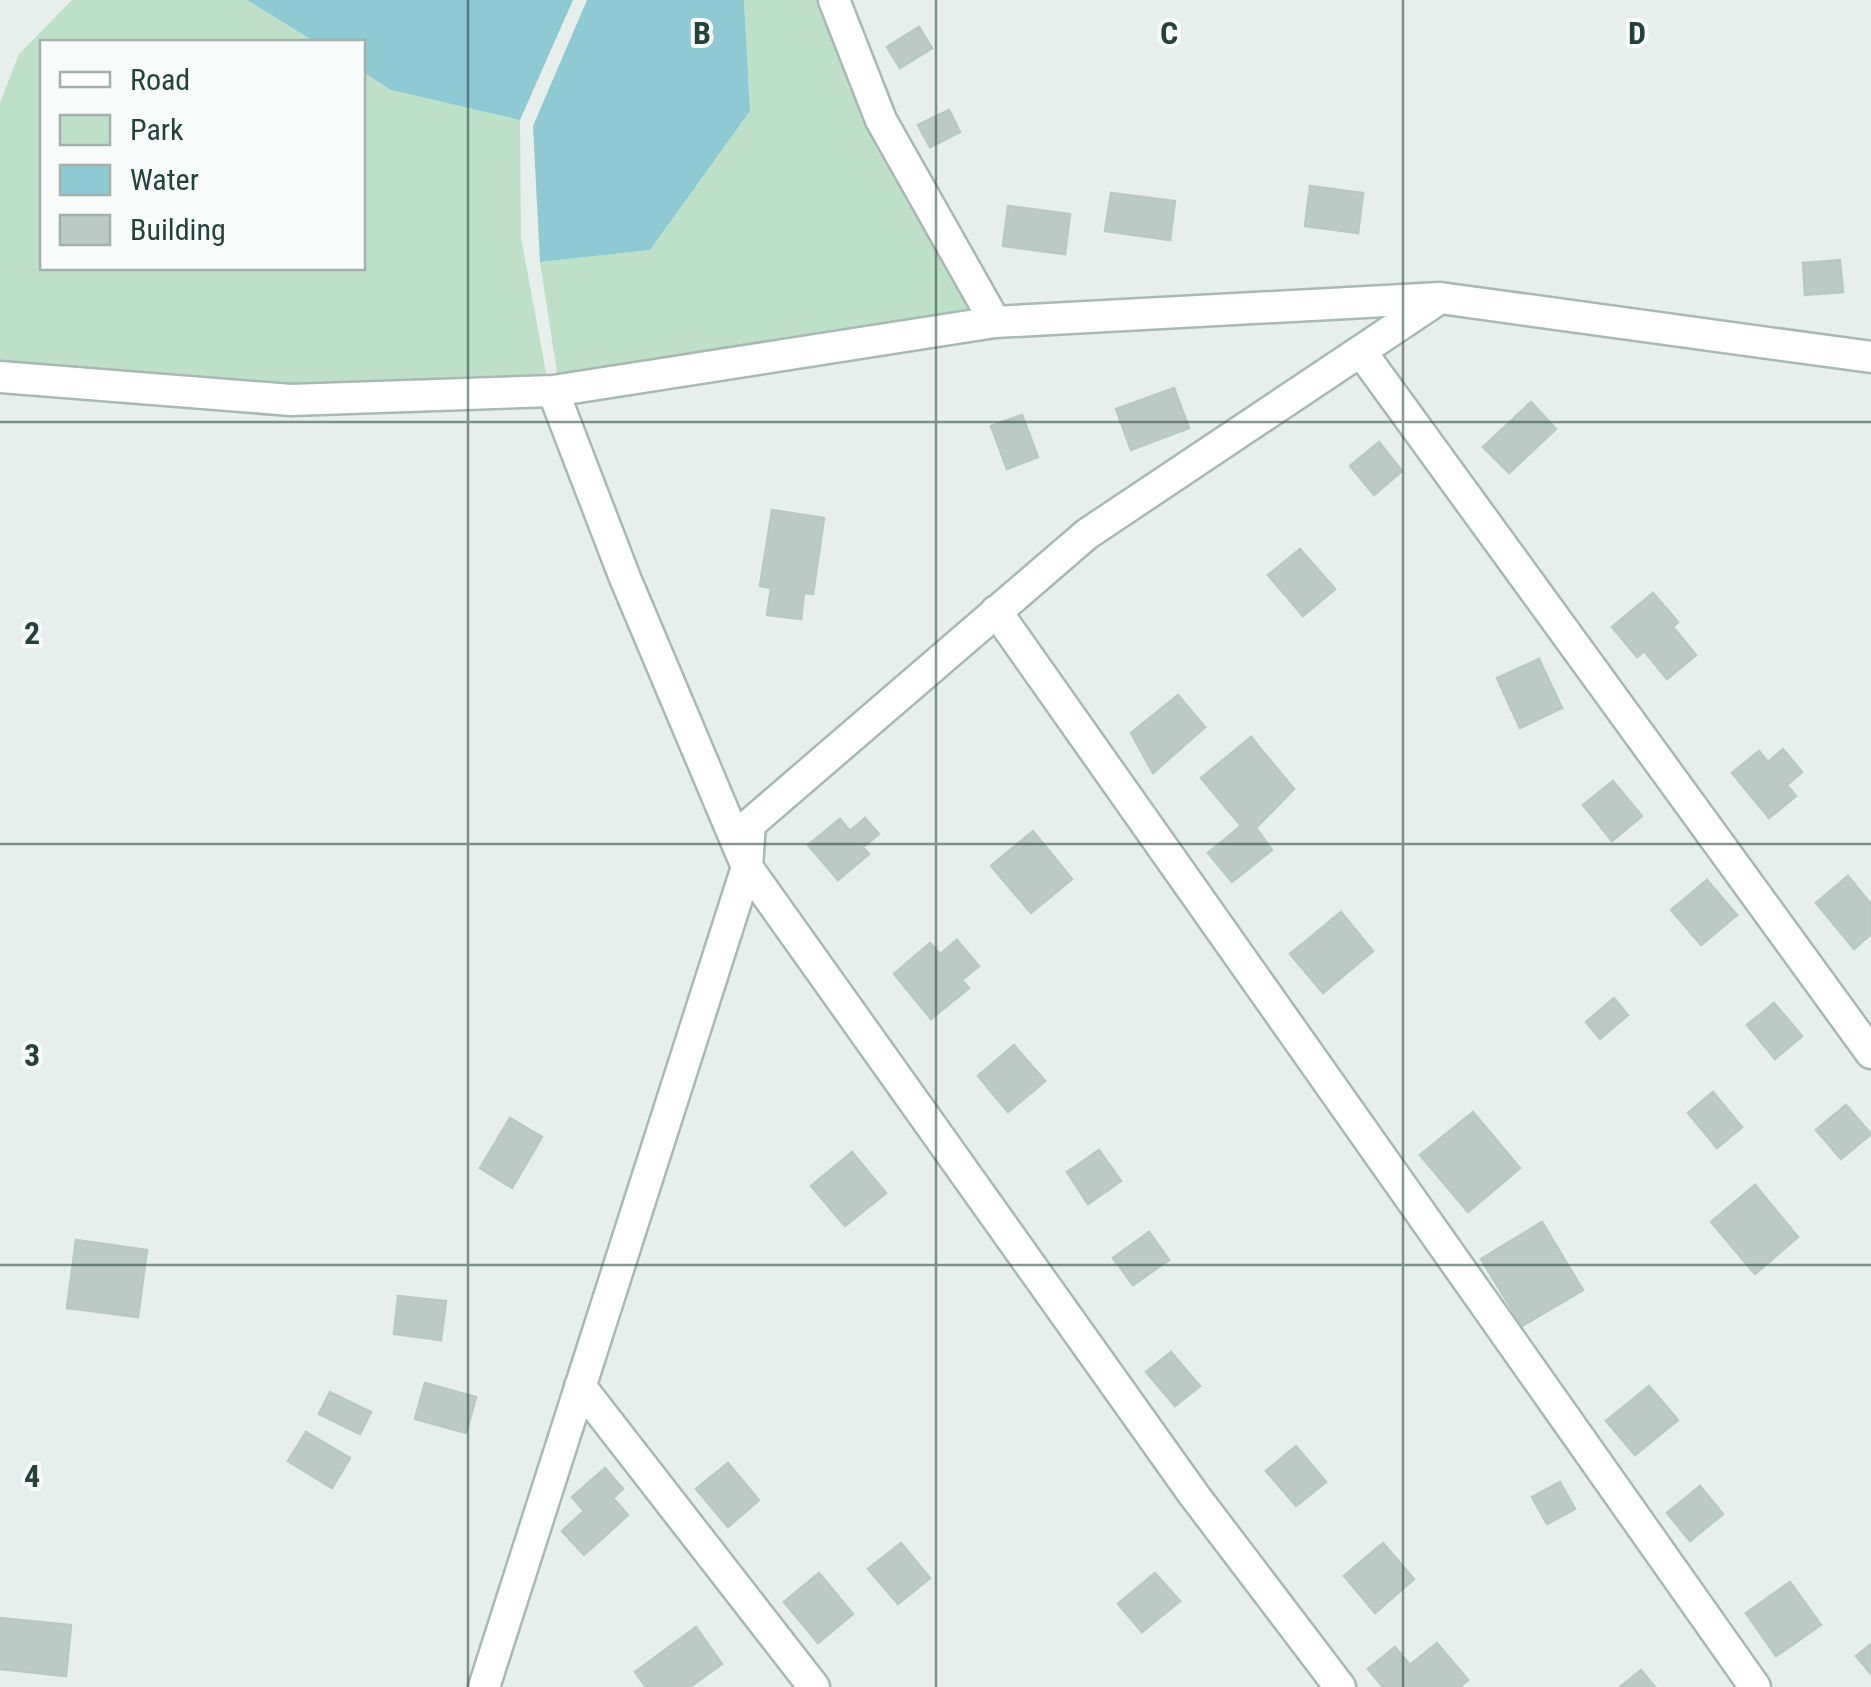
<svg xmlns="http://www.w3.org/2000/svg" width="1871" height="1687" font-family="'Roboto Condensed',sans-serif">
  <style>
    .green { fill: #bfe0c8 }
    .water { fill: #8ec9d4 }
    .building { fill: #bbcac4; stroke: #b8c9c2; stroke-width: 2.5 }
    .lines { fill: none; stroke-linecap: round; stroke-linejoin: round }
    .minor-casing { stroke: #a8b8b2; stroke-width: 35 }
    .minor { stroke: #fff; stroke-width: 30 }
    .grid { fill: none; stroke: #24423a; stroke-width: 2.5; stroke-opacity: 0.55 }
    .grid-label { font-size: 32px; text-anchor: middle; font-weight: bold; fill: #24423a; stroke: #f7fbf9; stroke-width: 8; stroke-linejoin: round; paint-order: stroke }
  </style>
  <rect width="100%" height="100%" fill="#e6efeb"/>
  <path class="green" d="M72,0h175l68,42h-273v226h320l1,-196 28,18 129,30 1,118 27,145 -256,10 -292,-25v-265l19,-49z
    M744,0h84l157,318 -426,68 -19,-124 110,-12 100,-139z"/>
  <path class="water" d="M247,0h326l-53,120 -129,-30 -28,-18 -1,-30h-47z
    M587,0h157l6,111 -100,139 -110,12 -7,-136z"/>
  <path class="building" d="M919,27l13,21 -32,20 -13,-21z
    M949,110l11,22 -30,15 -12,-22z
    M1310,186l53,7 -5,40 -53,-7z
    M1111,193l64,8 -5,39 -65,-9z
    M1008,206l62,8 -5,40 -62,-8z
    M1840,260l3,32 -38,3 -2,-32z
    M1174,388l15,40 -58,22 -15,-41z
    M1531,402l25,27 -47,44 -26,-26z
    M1022,415l16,42 -31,12 -16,-43z
    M1379,442l23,29 -28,24 -24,-29z
    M772,510l52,8 -11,76 -9,-1 -3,26 -34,-4 4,-27 -11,-2z
    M1300,549l35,40 -32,27 -35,-41z
    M1653,593l25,29 -5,5 23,28 -29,24 -23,-28 -7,6 -25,-30z
    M1539,659l23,49 -42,20 -23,-50z
    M1178,695l27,32 -52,46 -22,-40z
    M1251,737l43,52 -38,39 16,22 -40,32 -24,-29 33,-27 -40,-48z
    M1783,749l19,23 -15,13 9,11 -27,22 -37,-45 27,-22 9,11z
    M1613,781l29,35 -30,25 -29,-36z
    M865,818l14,16 -16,13 6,7 -31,26 -30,-35 32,-26 10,12z
    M1033,831l39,48 -41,34 -40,-47z
    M1848,876l23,28v30l-17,15 -38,-46z
    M1707,880l30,35 -36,30 -30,-35z
    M1341,912l32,39 -50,42 -33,-39z
    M957,940l22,26 -17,14 7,8 -38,31 -37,-45 36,-31 10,11z
    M1614,998l14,17 -28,24 -14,-17z
    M1774,1003l28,33 -27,23 -28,-34z
    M1014,1045l31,36 -37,31 -30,-36z
    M1713,1092l29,35 -25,21 -29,-35z
    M1846,1105l25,29 -30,25 -25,-29z
    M1473,1112l47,56 -52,44 -48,-57z
    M510,1118l32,19 -30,51 -32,-20z
    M1099,1150l22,31 -33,23 -21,-32z
    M852,1152l34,41 -41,33 -34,-40z
    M1755,1185l43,52 -43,37 -44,-52z
    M1542,1222l41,68 -61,36 -41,-67z
    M1149,1232l20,28 -36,25 -20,-27z
    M76,1240l71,10 -9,67 -71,-9z
    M398,1296l48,5 -5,39 -47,-6z
    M1171,1352l29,34 -25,20 -29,-34z
    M425,1383l51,14 -10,36 -51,-14z
    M1649,1386l29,34 -43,35 -29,-34z
    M330,1392l41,20 -11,22 -41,-20z
    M306,1432l44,26 -18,30 -44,-27z
    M1296,1446l30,36 -30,24 -30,-35z
    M728,1463l31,37 -31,27 -32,-38z
    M605,1468l18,21 -10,9 15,17 -44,40 -22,-24 22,-20 -12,-14z
    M1560,1482l15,27 -28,15 -15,-27z
    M1700,1486l23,28 -33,27 -23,-28z
    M901,1543l29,35 -32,26 -30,-35z
    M1383,1543l31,36 -39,34 -31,-37z
    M819,1573l34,41 -35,29 -34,-41z
    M1155,1573l25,28 -38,31 -24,-28z
    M1790,1582l31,43 -45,31 -30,-43z
    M0,1618l71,7 -5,51 -66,-7z
    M696,1627l26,37 -32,23h-44l-11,-15z
    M1437,1643l31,37 -8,7h-77l-15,-18 27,-22 15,18z
    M1871,1644v30l-15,-18z
    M1641,1670l14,17h-35z"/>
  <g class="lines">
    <g class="minor-casing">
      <path id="minor" d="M834,0l47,120 114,202
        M1362,353l509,700
        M0,377l291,23 262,-9 442,-69 445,-24
        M553,391l72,187 122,289 447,628 146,192
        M996,611l759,1076
        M580,1386l234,301
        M484,1687l263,-820 3,-43 337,-290 353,-236 431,59"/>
    </g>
    <use href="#minor" class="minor"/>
  </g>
  <path class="grid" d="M468,0v1687M936,0v1687M1403,0v1687M0,422h1871M0,844h1871M0,1265h1871"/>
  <g class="grid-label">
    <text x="702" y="44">B</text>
    <text x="1169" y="44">C</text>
    <text x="1637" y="44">D</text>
    <text x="32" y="644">2</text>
    <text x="32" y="1066">3</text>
    <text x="32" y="1487">4</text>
  </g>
  <rect x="40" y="40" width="325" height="230" fill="#f7fbf9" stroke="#a3b1ad" stroke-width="2.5"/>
  <rect x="60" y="72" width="50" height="15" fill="#ffffff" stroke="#a3b1ad" stroke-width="2.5"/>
  <text x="130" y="90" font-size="30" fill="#24423a">Road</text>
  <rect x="60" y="115" width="50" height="30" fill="#bfe0c8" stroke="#a3b1ad" stroke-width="2.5"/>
  <text x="130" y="140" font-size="30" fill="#24423a">Park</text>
  <rect x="60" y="165" width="50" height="30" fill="#8ec9d4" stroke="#a3b1ad" stroke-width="2.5"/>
  <text x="130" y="190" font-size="30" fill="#24423a">Water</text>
  <rect x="60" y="215" width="50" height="30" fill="#bbcac4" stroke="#a3b1ad" stroke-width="2.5"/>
  <text x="130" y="240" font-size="30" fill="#24423a">Building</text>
</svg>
